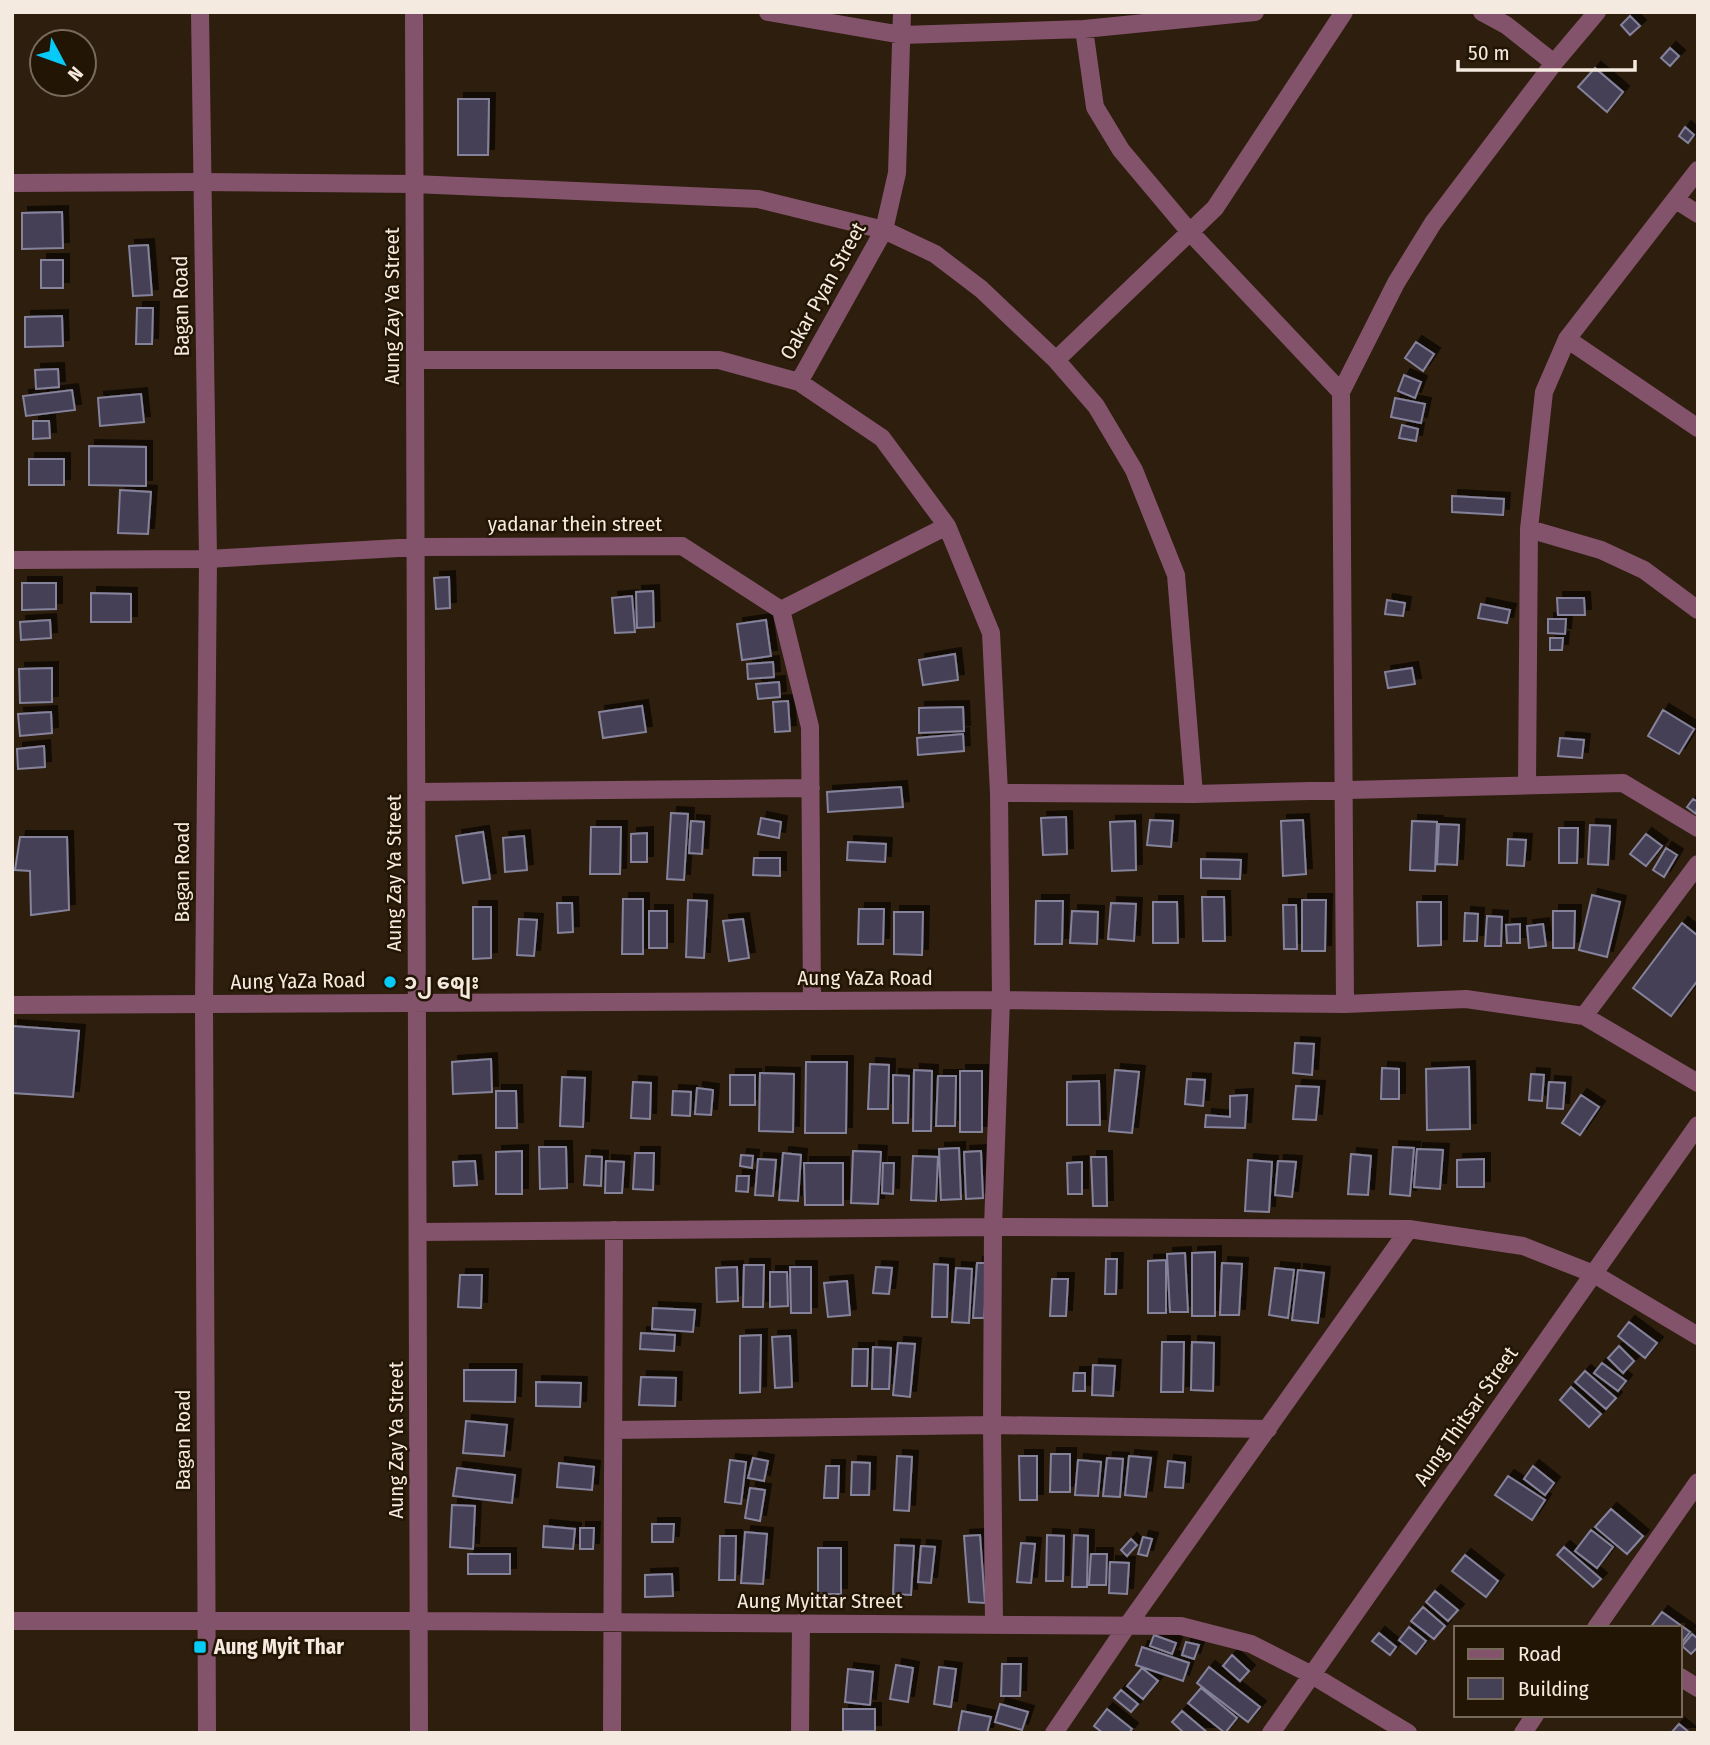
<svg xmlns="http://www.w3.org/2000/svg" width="1710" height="1745" font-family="'Fira Sans Condensed','Noto Sans Myanmar',sans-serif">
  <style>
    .building { fill: #444157; stroke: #85829b; stroke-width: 2; filter: url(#shadow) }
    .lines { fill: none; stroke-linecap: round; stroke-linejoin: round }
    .minor { stroke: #83536b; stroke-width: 18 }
    .tertiary { stroke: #83536b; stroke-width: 18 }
    .poi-dot { fill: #06cbf9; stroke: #231504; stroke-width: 2.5 }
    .labels { text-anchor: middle; stroke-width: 5; stroke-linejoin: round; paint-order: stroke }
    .street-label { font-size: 21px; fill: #f5eadf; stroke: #231504 }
    .poi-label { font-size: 21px; font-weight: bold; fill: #f5eadf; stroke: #231504; text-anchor: start }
  </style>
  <defs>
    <filter id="shadow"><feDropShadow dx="6" dy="-6" stdDeviation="0" flood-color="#0009"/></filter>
  </defs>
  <rect width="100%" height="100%" fill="#2d1e0d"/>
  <path class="building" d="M1630,16l10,10 -10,9 -9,-10z
    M1670,48l9,8 -9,10 -9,-8z
    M1595,68l28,24 -16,20 -29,-25z
    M458,99h31l-1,56h-30z
    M1685,127l9,8 -6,8 -9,-7z
    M62,212l1,36 -41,1v-36z
    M148,245l4,50 -19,1 -4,-50z
    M41,260h22v28h-22z
    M137,308h16l-1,36h-16z
    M62,316l1,30 -38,1v-30z
    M1416,342l18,12 -11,17 -18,-13z
    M58,369l1,18 -23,2 -1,-19z
    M1404,375l17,7 -6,16 -17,-7z
    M72,390l3,20 -49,6 -3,-20z
    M141,394l3,28 -44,4 -2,-28z
    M1395,398l30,6 -4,19 -30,-6z
    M33,421h16l1,17 -17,1z
    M1402,425l16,4 -2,12 -17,-3z
    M89,446l57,1v39l-57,-1z
    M29,459h35v26h-35z
    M120,490l31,2 -3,42 -30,-1z
    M1452,496l52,3 -1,16 -51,-3z
    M449,577l1,31 -14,1 -2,-31z
    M22,583h34v26l-34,1z
    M653,591l1,36 -17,1 -1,-36z
    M91,593l40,1v28h-40z
    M632,596l3,36 -20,1 -3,-35z
    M1557,598h27l1,17h-27z
    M1387,600l18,3 -2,13 -18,-2z
    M1481,604l29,6 -3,13 -29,-5z
    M1548,619h18l-1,15 -17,-1z
    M50,620l1,18 -30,2 -1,-18z
    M766,620l5,36 -29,4 -5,-36z
    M1550,638h13l-1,12h-12z
    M955,654l3,26 -35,5 -4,-25z
    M773,662l1,15 -26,2 -1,-15z
    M52,668v34l-32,1 -1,-34z
    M1412,668l3,16 -27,4 -3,-16z
    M779,682l1,15 -22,2 -2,-15z
    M788,701l2,30 -15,1 -2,-30z
    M642,706l4,26 -43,6 -4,-26z
    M963,707l1,24 -45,2v-25z
    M1663,710l31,19 -15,25 -31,-18z
    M51,712l1,21 -32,3 -2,-22z
    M963,734l1,17 -46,4 -1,-17z
    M1560,738l24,2 -2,18 -24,-2z
    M44,746l1,21 -27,2 -1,-20z
    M901,787l2,20 -75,5 -1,-20z
    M1693,799l5,3 -2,12 -9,-7z
    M671,813l17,1 -4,66 -17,-1z
    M1066,817l1,37 -24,1 -2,-37z
    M761,818l20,4 -2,16 -21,-4z
    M1150,820l23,1 -2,26 -24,-2z
    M1303,820l3,54 -23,2 -2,-55z
    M691,821l13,1 -2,32 -13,-1z
    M1135,821l1,49 -24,1 -2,-49z
    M1412,821l25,1 -2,49 -25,-1z
    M1439,824l20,1 -2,40 -20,-1z
    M1590,825l20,1 -2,39 -20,-1z
    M591,827h30l-1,47h-30z
    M1559,828h19l-1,35h-18z
    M483,832l7,47 -27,4 -7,-47z
    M647,833v29h-16v-28z
    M1646,834l16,12 -16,20 -16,-12z
    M524,836l3,34 -22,2 -2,-34z
    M20,837h47l2,73 -38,5 -1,-44 -15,-1z
    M1508,839l18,1 -2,26 -17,-1z
    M848,842l38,2 -1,18 -38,-2z
    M1666,848l11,7 -13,22 -11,-7z
    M754,858h26v18l-27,-1z
    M1201,859l40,1 -1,19 -39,-1z
    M1592,895l28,7 -13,55 -28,-7z
    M1202,897h22l1,44h-22z
    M623,899h20v55h-21z
    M688,900l19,1 -3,57 -18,-1z
    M1302,900h24l-1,51h-23z
    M1036,901h27l-1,43h-27z
    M1153,902h24l1,41h-25z
    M1417,902h24v43l-23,1z
    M557,903h15l1,29 -15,1z
    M1111,903l25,1 -2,37 -26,-2z
    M1283,905h13l1,44h-13z
    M473,907h18v51l-18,1z
    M859,909h25l-1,35h-25z
    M649,911h18v37h-18z
    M1072,911l26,1 -1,32 -27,-1z
    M1553,911h22l-1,37h-21z
    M894,912h29l-1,43 -28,-1z
    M1465,913l13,1 -1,27h-13z
    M1487,916l15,1 -1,29h-16z
    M519,919l18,1 -3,36 -17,-1z
    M743,919l6,39 -20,3 -6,-40z
    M1682,923l16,13v44l-27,36 -38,-28z
    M1520,924v19h-13l-1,-18z
    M1543,924l3,22 -17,2 -2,-22z
    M12,1026l67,5 -6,66 -61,-4z
    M1295,1043l19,1 -2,31 -19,-2z
    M491,1059l1,33 -39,2 -1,-32z
    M806,1062h41l-1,71h-41z
    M870,1064l19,1 -1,44h-20z
    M1469,1067l1,62 -43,1 -1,-61z
    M1382,1068l17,1v30h-18z
    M914,1070l18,1 -1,60h-18z
    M1115,1070l24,2 -7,61 -23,-2z
    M960,1071h22v61h-22z
    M760,1073l34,1 -1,58 -34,-1z
    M1531,1074l13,1 -2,26 -13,-1z
    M730,1075h25v30h-25z
    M893,1075l16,1 -1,47h-15z
    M938,1076h18l-1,50h-19z
    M562,1077l23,1 -2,49 -23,-1z
    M1187,1079l18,1 -2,26 -18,-2z
    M1099,1081l1,44h-33v-43z
    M633,1082l18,1 -1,36 -19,-1z
    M1549,1082l16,1 -2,26 -16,-1z
    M1296,1086l23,1 -3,33 -23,-1z
    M697,1088l16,2 -2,25 -16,-1z
    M496,1091h20l1,37h-21z
    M673,1091l18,1 -1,24 -18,-1z
    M1247,1095l-2,33 -40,-1 1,-12 24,2v-21z
    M1581,1095l18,12 -19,28 -18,-12z
    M539,1147h27l1,41 -27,1z
    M1393,1147l21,1 -4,48 -20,-2z
    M959,1148l2,51 -20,1 -2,-51z
    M1417,1149l26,1 -3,39 -26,-2z
    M522,1151v43h-26v-42z
    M853,1151l28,1 -3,52 -27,-1z
    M981,1151l2,47 -17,1 -2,-47z
    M635,1153h19l-1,37 -20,-1z
    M783,1153l18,2 -3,46 -19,-1z
    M1351,1154l20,2 -3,39 -20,-1z
    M741,1155l12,1 -1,12 -12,-2z
    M586,1156l16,1 -1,29 -17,-1z
    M913,1156l25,1 -2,44 -25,-1z
    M1091,1157h15l1,49h-14z
    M758,1159l18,1 -3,36 -18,-1z
    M1484,1159v28h-27v-27z
    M1248,1160l24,2 -3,50 -24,-1z
    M475,1161l2,24 -23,1 -1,-24z
    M606,1161l18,1 -2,31h-17z
    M1278,1161l18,1 -4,35 -17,-2z
    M1082,1162v32h-14l-1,-31z
    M804,1163h39v42h-38z
    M883,1163h11l-1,31 -11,-1z
    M737,1176h12l-1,16 -12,-1z
    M1215,1252v64h-23v-63z
    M1185,1253l3,59h-18l-3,-58z
    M1106,1259h11l-1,35h-11z
    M1166,1260v53h-18v-52z
    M977,1263h11l-4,55h-11z
    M1222,1263l20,1 -3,51h-19z
    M934,1264l14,1 -1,52h-15z
    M744,1265h20l-1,42h-20z
    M737,1267l1,34 -21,1 -1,-34z
    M790,1267h21v46h-20z
    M876,1267l16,1 -3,26 -16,-1z
    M956,1268l16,1 -3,54 -17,-1z
    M1275,1268l19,2 -6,48 -19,-3z
    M1298,1270l26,3 -6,50 -26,-3z
    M770,1272h17l1,34 -18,1z
    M460,1275h22l-1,33 -23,-1z
    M1052,1279h16l-2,37h-16z
    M847,1281l3,34 -22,2 -4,-34z
    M653,1308l42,2 -2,22 -41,-3z
    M1629,1322l28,21 -12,15 -27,-22z
    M641,1333l34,2 -1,16 -34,-2z
    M761,1335l-1,57 -20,1v-57z
    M790,1336l2,51 -17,1 -3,-51z
    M1162,1342h22l-1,50h-22z
    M1192,1342l22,1 -1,48 -22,-1z
    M898,1343l17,1 -5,53 -17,-2z
    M1619,1346l15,15 -11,12 -15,-15z
    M873,1347l18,1 -2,41h-17z
    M853,1349h15l-1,37h-15z
    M1602,1363l24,18 -8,10 -24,-18z
    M1093,1365l22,1 -2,30 -21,-1z
    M464,1370h52l-1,32 -51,-1z
    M1585,1371l31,27 -10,11 -31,-27z
    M1074,1373h11v18h-12z
    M641,1377l35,1 -1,28 -36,-1z
    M536,1382l45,1 -1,24 -44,-1z
    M1571,1387l30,27 -12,13 -29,-27z
    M466,1421l41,4 -3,31 -41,-3z
    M1051,1454h19v38h-20z
    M897,1456l15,1 -3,54 -15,-1z
    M1019,1456h18v44h-17z
    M1129,1456l22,2 -5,39 -21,-2z
    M753,1458l15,3 -4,20 -16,-3z
    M1107,1458l16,1 -3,38 -17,-1z
    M730,1460l16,2 -5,42 -16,-2z
    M1078,1460l23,2 -3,34 -23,-1z
    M1168,1461l17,2 -2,25 -18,-1z
    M852,1462l18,1 -1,32h-18z
    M559,1463l35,4 -2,23 -35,-3z
    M826,1466h13l-1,32h-14z
    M1533,1466l21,17 -9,12 -21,-16z
    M457,1468l58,7 -3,28 -59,-7z
    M1508,1476l37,24 -13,20 -37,-25z
    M750,1488l15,2 -5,31 -15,-3z
    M452,1505l23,1 -2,43 -23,-2z
    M1611,1509l32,27 -16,18 -32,-27z
    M652,1524h22l-1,18h-21z
    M544,1526l31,3 -2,20 -30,-2z
    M580,1528h14l-1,21h-13z
    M1591,1530l22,17 -16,21 -22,-17z
    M745,1532l22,2 -4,50 -22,-1z
    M980,1535l5,68 -16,-1 -5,-66z
    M1047,1535l17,1 -1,45h-17z
    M1074,1535l14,1 -1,51h-15z
    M720,1536h16l-1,44h-16z
    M1143,1537l9,2 -5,17 -9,-2z
    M1131,1539l6,6 -10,11 -6,-6z
    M1021,1543l14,1 -4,39 -14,-1z
    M895,1545l19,1 -3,49 -18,-1z
    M921,1546l14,1 -4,36 -13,-1z
    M1564,1547l37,32 -8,8 -36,-32z
    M818,1548h23v46h-23z
    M468,1554h42v20h-42z
    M1091,1554h16l-1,31h-17z
    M1465,1555l33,26 -12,16 -34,-26z
    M1110,1562l19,1 -2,31 -18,-1z
    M672,1574l1,22 -28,1v-22z
    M1435,1591l23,19 -10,11 -22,-19z
    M1423,1607l22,19 -11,13 -23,-18z
    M1662,1612l28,20 -10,13v-17h-30z
    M1409,1627l17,14 -10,13 -17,-14z
    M1379,1633l17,14 -6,8 -18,-14z
    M1692,1634l6,5v8l-7,7 -9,-8z
    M1154,1635l22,8 -4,11 -22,-8z
    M1186,1642l13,3 -5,14 -12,-4z
    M1142,1647l47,16 -6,18 -47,-16z
    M1232,1655l17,16 -9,10 -17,-15z
    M1002,1664h19l-1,32h-19z
    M896,1665l17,3 -5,34 -18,-3z
    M939,1667l17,2 -5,38 -17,-3z
    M1209,1667l51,40 -12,15 -51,-39z
    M1142,1668l16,13 -15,18 -16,-13z
    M848,1669l25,3 -3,33 -25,-3z
    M1201,1688l36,30 -12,15 -37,-30z
    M1121,1690l17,14 -7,8 -17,-14z
    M1000,1704l28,8 -6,18 -27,-8z
    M843,1709h32v22h-32z
    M1107,1709l25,20 -3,4h-26l-9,-7z
    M962,1711l29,6 -4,16h-29z
    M1182,1711l26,22h-24l-12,-11z
    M1679,1724l11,9h-19z"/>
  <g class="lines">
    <path class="minor" d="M414,12l5,1721
      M768,12l134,23 182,-6 171,-17
      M1482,12l24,13 48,38
      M1084,29l11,78 26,43 68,81 152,161
      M12,183l189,-1 213,2 344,15 126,31 51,24 46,35 75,71 40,46 38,64 42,105 18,219
      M1676,200l22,14
      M1567,339l131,89
      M415,360h304l80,22 83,56 65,88 44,107 8,160 2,207 -8,227 -1,198 2,200
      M1056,360l159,-152 129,-196
      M799,382l85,-152 13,-57 5,-161
      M1529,529l72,21 43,20 54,40
      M12,560l196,-1 208,-12 266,-1 99,64 29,117 2,274
      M781,610l166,-84
      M1527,785l2,-256 15,-137 23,-53 131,-169
      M417,792l394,-4
      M999,793l195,1 429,-11 75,45
      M1345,1004l-4,-612 55,-109 37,-60 121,-160 43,-51
      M12,1005l989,-5 344,4 121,-5 118,17 114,67
      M1584,1016l114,-152
      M418,1232l575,-5 416,2 114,17 71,28 104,62
      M614,1430l378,-5 276,4
      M12,1621h407l762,5 70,18 61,31 96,58
      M1596,1628l102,-146
      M1680,1677l18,11
      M612,1733l2,-503
      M800,1733l1,-110
      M1054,1733l73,-107 282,-397
      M1271,1733l427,-608
      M1523,1733l12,-18"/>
    <path class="tertiary" d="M200,12l8,547 -4,446 3,728"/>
  </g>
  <g class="poi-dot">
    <circle cx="390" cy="982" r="7"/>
    <rect x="193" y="1640" width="14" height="14" rx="3.5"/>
  </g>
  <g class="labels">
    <g class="street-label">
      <text transform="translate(823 291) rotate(-61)" y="7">Oakar Pyan Street</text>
      <text transform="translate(181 306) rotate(-91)" y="7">Bagan Road</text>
      <text transform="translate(392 306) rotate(-90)" y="7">Aung Zay Ya Street</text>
      <text x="575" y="531">yadanar thein street</text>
      <text transform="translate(182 872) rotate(-90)" y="7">Bagan Road</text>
      <text transform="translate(394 873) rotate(-90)" y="7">Aung Zay Ya Street</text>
      <text x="865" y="985">Aung YaZa Road</text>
      <text transform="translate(298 981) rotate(-1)" y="7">Aung YaZa Road</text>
      <text transform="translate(1466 1416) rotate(-55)" y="7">Aung Thitsar Street</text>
      <text transform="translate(183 1440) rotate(-90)" y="7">Bagan Road</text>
      <text transform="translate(396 1440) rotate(-90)" y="7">Aung Zay Ya Street</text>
      <text x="820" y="1608">Aung Myittar Street</text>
    </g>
    <g class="poi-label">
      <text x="404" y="989">၁၂ စျေး</text>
      <text x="214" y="1654">Aung Myit Thar</text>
    </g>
  </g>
  <rect width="1710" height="1745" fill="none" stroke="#f5eadf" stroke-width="28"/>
  <rect x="1454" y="1626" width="228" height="91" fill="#231504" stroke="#776a5c" stroke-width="2"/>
  <rect x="1468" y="1649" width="35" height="10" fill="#83536b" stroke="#776a5c" stroke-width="2"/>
  <text x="1518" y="1661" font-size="21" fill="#f5eadf">Road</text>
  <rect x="1468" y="1678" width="35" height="21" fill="#444157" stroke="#776a5c" stroke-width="2"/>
  <text x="1518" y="1696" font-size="21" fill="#f5eadf">Building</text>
  <g transform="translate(63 63) rotate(131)"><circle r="33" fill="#231504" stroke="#776a5c" stroke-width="2"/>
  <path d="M0-5L12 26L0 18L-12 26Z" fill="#06cbf9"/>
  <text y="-10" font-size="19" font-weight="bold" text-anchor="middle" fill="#f5eadf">N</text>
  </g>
  <path d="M1458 60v10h177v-10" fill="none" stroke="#f5eadf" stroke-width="3.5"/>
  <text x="1468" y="60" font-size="21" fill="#f5eadf" stroke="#231504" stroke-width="5" paint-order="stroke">50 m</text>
</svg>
